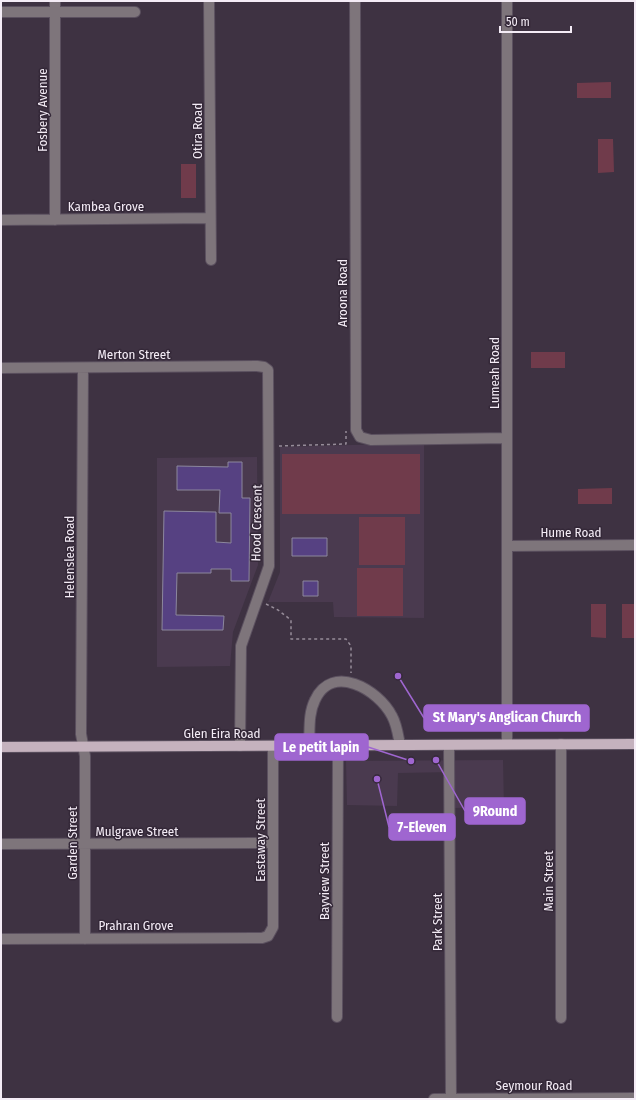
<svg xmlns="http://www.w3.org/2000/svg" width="636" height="1100" font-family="'Fira Sans Condensed',sans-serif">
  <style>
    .built { fill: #4a3a4f }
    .green { fill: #703b4b }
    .building { fill: #564182; stroke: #8c879d }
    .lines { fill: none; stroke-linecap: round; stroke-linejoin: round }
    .minor-casing { stroke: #5b505f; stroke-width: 12 }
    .major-casing { stroke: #5b505f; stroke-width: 12 }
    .path { stroke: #968c99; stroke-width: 1.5; stroke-dasharray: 3 3; stroke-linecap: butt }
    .minor { stroke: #7e757b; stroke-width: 10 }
    .major { stroke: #c5b2be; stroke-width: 10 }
    .labels { text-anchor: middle; stroke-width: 3; stroke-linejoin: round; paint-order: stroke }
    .street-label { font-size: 13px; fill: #f4ecf6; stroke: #342838 }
    .leader { fill: none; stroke: #9f66d0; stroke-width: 1.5 }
    .callout-dot { fill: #9f66d0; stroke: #342838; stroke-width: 1.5 }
    .callout { fill: #9f66d0; stroke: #9f66d0; stroke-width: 1.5 }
    .callout-label { font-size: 14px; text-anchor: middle; font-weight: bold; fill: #fff }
  </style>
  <rect width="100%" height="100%" fill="#3e3242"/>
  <path class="built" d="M424,443v175l-90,-1 -1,-15h-65l12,-30v-125z
    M257,457l1,108 -25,67 -3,34 -73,1v-209z
    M503,760l1,47 -49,1 -1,-36 -56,1 -1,33 -50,-1 -1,-44z"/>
  <path class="green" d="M611,82v16h-34v-15z
    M598,139h15l1,33 -16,1z
    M181,164h15v34h-15z
    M531,352h34v16h-34z
    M282,454h138v60h-138z
    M612,488v16h-34v-15z
    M359,517h46v48h-46z
    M357,568h46v48h-46z
    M591,604h15v34l-15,-1z
    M622,604h13v34h-13z"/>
  <path class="building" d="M228,462h14v36h8l-1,83h-18v-12h-20v4h-34l-1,42 48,1 -1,14h-61l2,-119 52,1v30l15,1v-30h-12l1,-23h-43v-24l51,1z
    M292,538h35v18h-35z
    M303,581h15v15h-15z"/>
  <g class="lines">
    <g class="minor-casing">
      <path id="minor" d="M55,1v219
        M209,1l2,259
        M355,1l1,429 4,7 11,3 136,-2
        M507,1v743
        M1,12h134
        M1,220l209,-2
        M1,368l256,-2 7,1 4,3 1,196 -28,80 -1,100
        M83,368l-2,366 4,22v183
        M507,546l128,-1
        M561,744v274
        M449,745l2,354
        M309,746c1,-16 -1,-32 6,-46 17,-37 63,-11 77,16 5,9 6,19 8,29
        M1,844l272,-1
        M1,939l261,-1 6,-2 5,-9v-181
        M337,1017l1,-271
        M434,1099l201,-1"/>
    </g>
    <g class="major-casing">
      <path id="major" d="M1,747l634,-3"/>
    </g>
    <path class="path" d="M279,446l67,-2v-13
      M266,604l12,6 13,10v19h55l5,7v27"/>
    <use href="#minor" class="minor"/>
    <use href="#major" class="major"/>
  </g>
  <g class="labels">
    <g class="street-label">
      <text transform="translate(42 110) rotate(-90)" y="5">Fosbery Avenue</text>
      <text transform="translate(197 131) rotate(-90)" y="5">Otira Road</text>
      <text x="106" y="211">Kambea Grove</text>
      <text transform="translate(342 293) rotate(-90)" y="5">Aroona Road</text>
      <text x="134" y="359">Merton Street</text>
      <text transform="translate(494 373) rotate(-90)" y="5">Lumeah Road</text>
      <text transform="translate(256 523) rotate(-89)" y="5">Hood Crescent</text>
      <text x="571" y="537">Hume Road</text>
      <text transform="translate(69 557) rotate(-90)" y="5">Helenslea Road</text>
      <text x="222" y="738">Glen Eira Road</text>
      <text x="137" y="836">Mulgrave Street</text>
      <text transform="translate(260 840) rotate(-90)" y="5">Eastaway Street</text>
      <text transform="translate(72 843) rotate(-90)" y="5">Garden Street</text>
      <text transform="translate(324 881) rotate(-90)" y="5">Bayview Street</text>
      <text transform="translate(548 881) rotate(-90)" y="5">Main Street</text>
      <text transform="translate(437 922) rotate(-90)" y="5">Park Street</text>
      <text x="136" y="930">Prahran Grove</text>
      <text x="534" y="1090">Seymour Road</text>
    </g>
  </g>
  <path class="leader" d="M398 676L424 718M411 761L368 747M436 760L465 811M377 779L389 827"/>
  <g class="callout-dot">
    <circle cx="398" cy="676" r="4"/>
    <circle cx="411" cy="761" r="4"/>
    <circle cx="436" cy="760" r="4"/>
    <circle cx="377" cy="779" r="4"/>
  </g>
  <g class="callout">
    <rect x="424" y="705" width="165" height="26" rx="4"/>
    <rect x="275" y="734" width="93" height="26" rx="4"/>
    <rect x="465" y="798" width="60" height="26" rx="4"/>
    <rect x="389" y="814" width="66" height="26" rx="4"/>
  </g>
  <g class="callout-label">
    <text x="507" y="722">St Mary's Anglican Church</text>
    <text x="321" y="752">Le petit lapin</text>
    <text x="495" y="816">9Round</text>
    <text x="422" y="832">7-Eleven</text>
  </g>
  <rect width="636" height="1100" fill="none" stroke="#f4ecf6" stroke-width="4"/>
  <path d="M500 26v6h71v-6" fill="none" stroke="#f4ecf6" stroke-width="2"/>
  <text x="506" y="26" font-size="12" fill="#f4ecf6" stroke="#342838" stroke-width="3" paint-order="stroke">50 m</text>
</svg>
